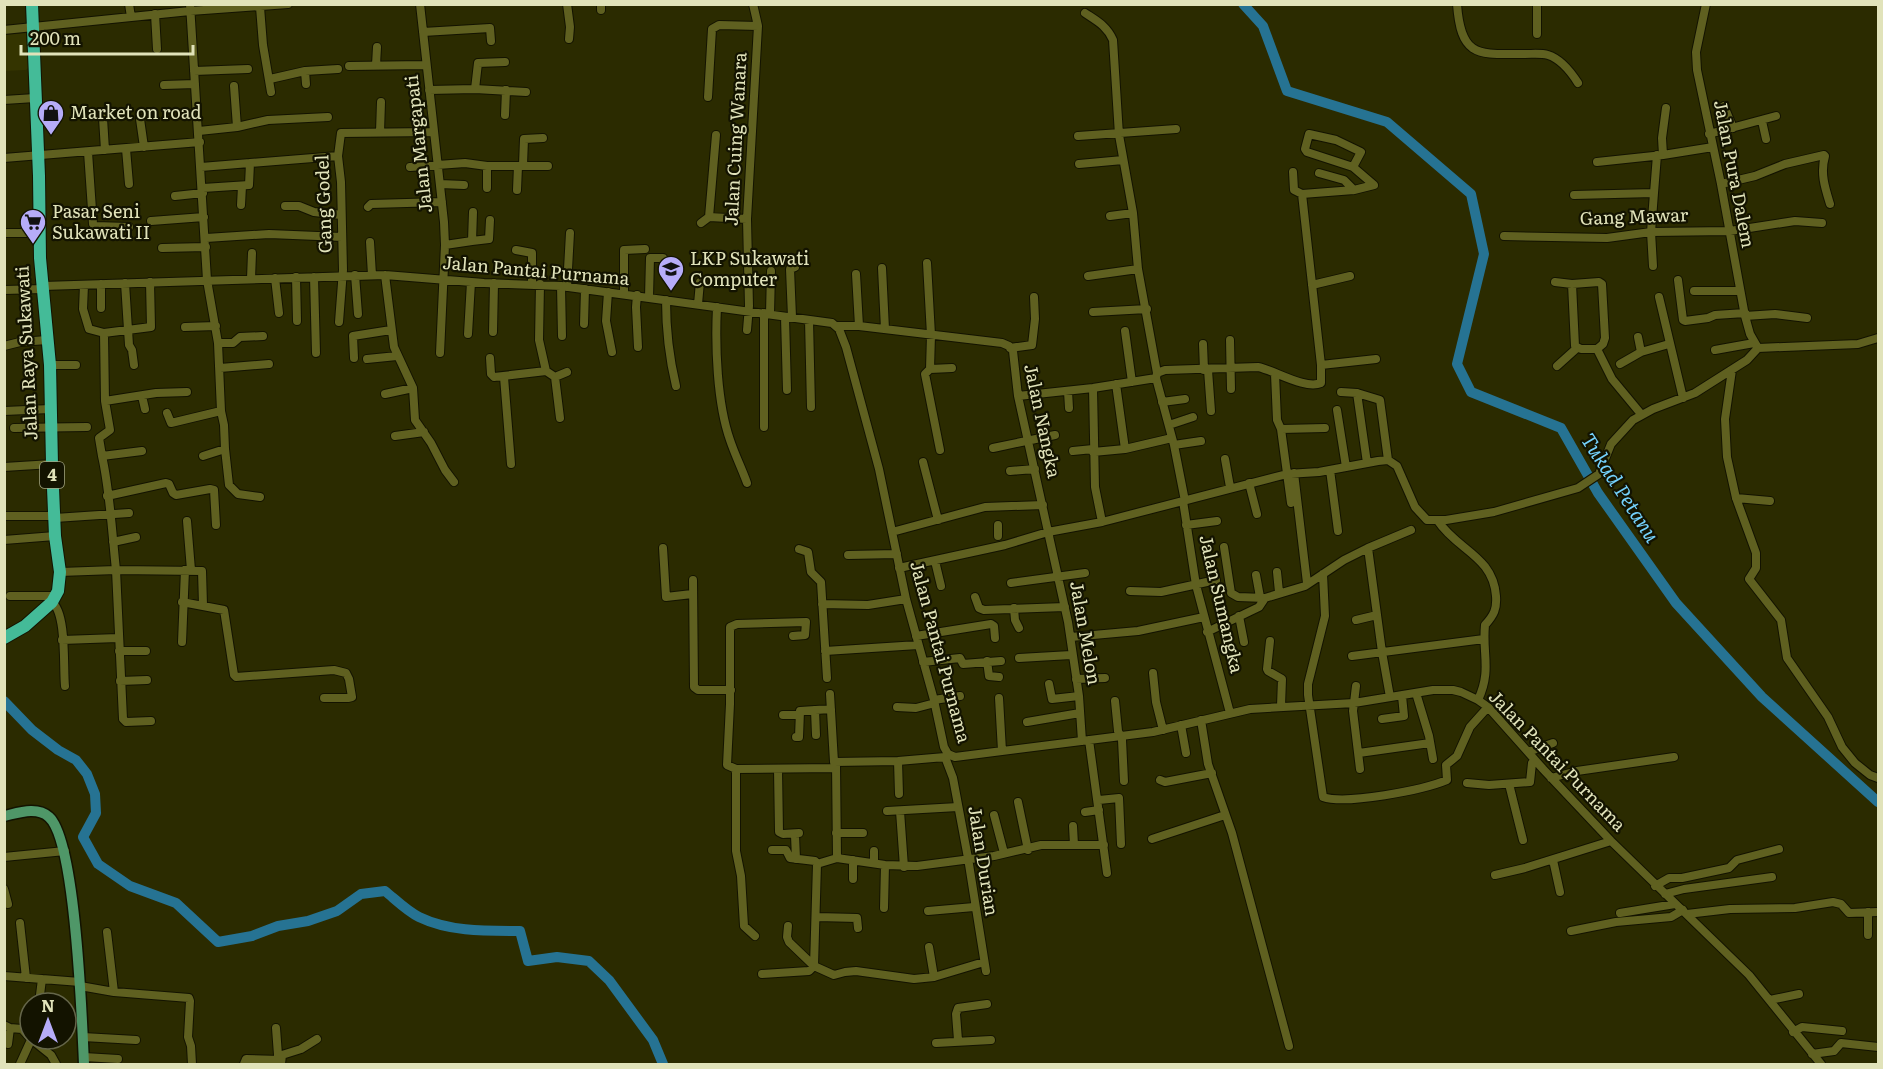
<svg xmlns="http://www.w3.org/2000/svg" width="1883" height="1069" font-family="Literata,serif">
  <style>
    .built { fill: #343400 }
    .lines { fill: none; stroke-linecap: round; stroke-linejoin: round }
    .river { stroke: #267393; stroke-width: 10 }
    .minor-casing { stroke: #131300; stroke-width: 10 }
    .major-casing { stroke: #131300; stroke-width: 13 }
    .highway-casing { stroke: #131300; stroke-width: 14 }
    .minor { stroke: #5f6020; stroke-width: 8 }
    .major { stroke: #4f9768; stroke-width: 10 }
    .highway { stroke: #44bb98; stroke-width: 12 }
    .labels { text-anchor: middle; stroke-width: 4.5; stroke-linejoin: round; paint-order: stroke }
    .shield { fill: #131300; stroke: #a3a582; stroke-width: 1.5 }
    .shield-label { font-size: 16px; font-weight: bold; fill: #e1e3ba }
    .poi-label { font-size: 18px; fill: #e1e3ba; stroke: #131300; text-anchor: start }
    .street-label { font-size: 18px; fill: #e1e3ba; stroke: #131300 }
    .water-label { font-size: 20px; font-style: italic; fill: #74d1fb; stroke: #131300 }
  </style>
  <rect width="100%" height="100%" fill="#2b2b00"/>
  <path class="built" d="M28,33l2,33 -4,4 -21,1 -1,-36z"/>
  <g class="lines">
    <path class="river" d="M1243,4l20,22 24,65 100,31 84,72 13,60 -27,110 14,28 90,36 37,65 78,110 86,94 116,105
      M4,701l28,29 26,20 18,10 11,14 8,20 1,19 -13,24 15,27 32,22 46,17 42,39 34,-6 26,-10 30,-5 29,-10 24,-17 24,-3c11,9 22,20 34,26 31,15 67,14 101,14l8,30 29,-4 32,4 20,19 44,60 10,24"/>
    <g class="minor-casing">
      <path id="minor" d="M129,4l2,13
        M190,4l17,276 11,63 3,68 3,14 1,24 4,36 9,9 22,3
        M420,4l24,218 1,23 -5,108
        M567,4l3,23 -1,12
        M601,4v6
        M1457,4c4,55 22,50 68,50 8,0 16,-1 23,1 13,4 23,17 30,28
        M1706,4l-10,48 1,18 24,114 24,132 5,18 8,14
        M260,7l3,38 8,47
        M1085,13c12,8 22,13 28,27l6,95 14,78 5,56 19,104
        M155,14l2,35
        M4,30l186,-19 98,-7
        M423,32l67,-4 1,13
        M1537,34v-30
        M376,65l1,-18
        M349,66l77,-1
        M194,71l54,-2
        M305,71l33,-2
        M270,79l35,-8 1,13
        M164,85l31,-1
        M234,86l3,41
        M475,89l3,-26 27,-1
        M429,90l46,-1 51,3
        M708,97l4,-68 7,-4 39,1
        M4,100l31,-2
        M1724,106l9,22
        M505,115l1,-25
        M103,118l2,32
        M140,119l4,28
        M1762,121l4,18
        M199,131l38,-4 31,-7 60,-3
        M380,132l1,-30
        M1709,134l67,-18
        M716,135l-7,82 38,2
        M1078,136l98,-7
        M126,149l3,35
        M88,152l5,72 2,2 34,1
        M1663,155l-1,-17 4,-30
        M4,158l196,-16
        M1597,162l66,-7 50,-8
        M1079,164l44,-4
        M523,165l1,-26 19,-1
        M201,167l137,-11
        M410,167l55,-4 22,3h61
        M1319,173l25,7 10,10
        M440,184l24,1
        M1721,184l34,-8 30,-12 39,-9 1,1c-5,17 0,32 5,48
        M203,188l46,-3 1,-22
        M487,188v-22
        M517,190l1,-24
        M1302,194l52,-4 20,-5 -21,-18 -46,-15 -2,-3 4,-15 27,6 25,12 -8,15
        M1574,195l80,-2 3,-38
        M175,196l28,-3
        M241,205l1,-19
        M285,206h14l15,6 27,3
        M368,207l3,-3 71,-2
        M1110,216l23,-3
        M151,221l53,-4
        M701,223l8,-6
        M4,233h35
        M1504,236l103,2 44,-6 79,-1 65,-10 27,2
        M206,238l63,-4 73,3
        M472,241l17,-2 1,-19
        M370,242l2,33
        M445,245l27,-4 1,-29
        M162,248l44,-1
        M516,250l16,3v30
        M927,263l4,72 -1,34 -5,5 15,76
        M1653,266l-2,-34 3,-39
        M882,268l3,61
        M856,274l3,52
        M355,275l3,39
        M1088,276l50,-7
        M296,277l1,44
        M314,277l2,76
        M275,278l4,35
        M251,279l1,-26
        M1678,280l5,40 2,1 23,-3 7,-3 30,-2
        M1555,282l17,2 27,-2 3,2 3,54 -2,6 -6,5
        M125,283l4,62 3,5 2,15
        M540,284l-1,56 7,31 9,6 5,41
        M1572,284l3,62 6,3h16
        M84,285l-1,24 6,20 15,4 47,-6 -1,-45
        M1312,285l38,-9
        M43,286l342,-11 99,8 77,3 271,37 7,6 7,18 33,122 27,130 28,101 10,47 4,7 7,3 198,-25 97,-23 104,-6 79,-13h20l8,2 17,8 10,7 55,62 68,72 138,134 72,89
        M561,286l1,50
        M567,287l3,-54
        M4,290l39,-1
        M1694,291h46
        M608,292l-2,29 6,31
        M624,294v-44l21,-1
        M637,295l-1,12 2,40
        M649,297l1,-39h13
        M1659,297l24,101
        M666,300c0,30 3,57 10,86
        M698,304l2,-22
        M717,307c-2,39 0,96 13,133 5,15 12,29 17,43
        M101,308v-24
        M1093,312l54,-3
        M764,313v114
        M770,314l1,-43
        M1745,316l30,-2 32,4
        M785,317l2,73
        M792,317l-2,-48 5,-2
        M809,320l2,87
        M339,322l4,-52 -2,-88 -3,-26 3,-23 93,-1
        M584,324l1,-35
        M837,326h22l143,17 7,3 4,5 5,45 50,226 11,74 3,45
        M185,327l31,-1
        M747,330l2,-24 -2,-87 11,-193 -5,-22
        M1125,331l7,51
        M493,332l1,-49
        M468,334l3,-52
        M1638,337l3,15
        M1230,340l1,49
        M218,343h15l7,-6 23,-1
        M1203,344l1,26
        M4,346l16,-4 27,-2
        M1010,348l22,-3 3,-26 -1,-22
        M1758,348l100,-4 20,-6
        M1597,349l15,30 29,35
        M1715,350l39,-7
        M354,358l-1,-22 38,-6
        M490,358l1,16 3,3 52,-6
        M367,359l30,-3
        M1620,364l21,-12 28,-8
        M50,365h26
        M1321,365l55,-6
        M1557,366l20,-18
        M220,368l49,-4
        M930,369l22,-1
        M1208,370l3,41
        M1732,370l-7,49 2,38 9,41 20,55v15l-7,11 32,41 6,38 41,59 14,30 13,16 15,12 8,3
        M1275,374l2,46 4,9 10,74
        M504,377l7,87
        M555,377l12,-5
        M1156,378l1,-5 8,-3 93,-3c16,3 47,23 63,16v-18l-19,-171 -8,-4 -1,-18
        M1156,378l18,67 11,56
        M1116,384l9,65 47,-11
        M413,388l2,32 16,23 14,27 9,12
        M1093,388l2,99 7,35
        M1068,391l1,17
        M1341,392l16,1 23,7 8,60
        M1357,393l10,70
        M385,394l28,-6 -19,-41 -9,-72
        M142,396l3,13
        M1018,396l75,-8 63,-10
        M105,401l51,-8 31,-1
        M1162,402l23,-3
        M1337,410l9,57
        M4,411l46,-2
        M167,413l4,10 50,-12
        M1169,425l24,-8
        M14,428l73,-1
        M1281,429l44,-1
        M395,436l29,-4
        M1174,445l27,-4
        M993,448l62,-13
        M142,451l-40,5c8,35 10,77 14,114l86,1 1,34
        M1073,451l20,-2
        M1093,452l32,-3
        M102,456l-3,-18 11,-8 -5,-29 -1,-68
        M203,456l22,-7
        M1225,459l5,28
        M923,462l15,58
        M4,467l48,-3
        M1330,470l8,61
        M1010,471l25,-2
        M1294,473l13,110
        M1249,483l8,31
        M107,496l59,-13 3,1 4,9 3,2 34,-6 4,1 2,35
        M1736,498l34,3
        M1183,501l13,84 34,128
        M4,516h51
        M55,518l74,-5
        M187,521l4,49
        M1438,521c19,29 55,35 58,75 1,13 -2,19 -11,29 -3,29 7,45 -7,75
        M998,525v11
        M1186,525l31,-4
        M892,532l93,-25 58,-2
        M4,540l51,-4
        M113,542l23,-5
        M1224,547l7,46 7,4 27,1
        M663,548l3,49 26,-3
        M1368,548l14,104 8,45
        M799,549l9,3 3,20 10,10 6,96
        M848,555l49,-1
        M935,561l6,25
        M899,568l106,-23 43,-13 54,-10 185,-48 32,-2 59,-11 10,-1 9,6 18,41 12,13h19l48,-8 84,-24 21,-14 12,-30 22,-24 20,-11 42,-16 52,-33 11,-12
        M60,572l56,-2 7,149 3,3 25,-1
        M1277,572l2,20
        M1323,574l2,42 -17,68v11l15,102c23,8 100,-7 124,-17l-1,-15 11,-9 13,-29 18,-20
        M1256,575l4,22
        M693,580l1,107 4,3h33
        M1011,583l74,-10
        M1130,591l31,1 55,-12
        M10,596h46
        M975,597l4,11 5,2 81,-3
        M52,602c15,12 11,65 13,84
        M182,602l42,8 10,65 2,2 98,-7 12,3 3,6 3,18 -4,1h-24
        M822,604l46,1 38,-6
        M1014,608l1,12 4,8
        M1239,616l5,26
        M1356,620l21,-5
        M1207,632l52,-25 6,-9 40,-12 39,-26 24,-12 43,-18
        M793,636l12,-1 1,-13 -69,2 -7,3v77l-3,61 9,4 100,-1
        M916,636l75,-12 3,2 1,12
        M1071,637l67,-6 66,-14
        M62,640l56,-2
        M1270,641l-3,28 1,2 14,8 -1,27
        M182,642l3,-72
        M119,651h27
        M825,651l93,-6
        M1352,656l132,-17
        M1019,658l52,-3
        M987,661l2,15 10,1
        M923,662l37,-4 3,6 38,-3
        M1153,673l3,29 7,28
        M1076,679l29,-1
        M120,681l27,-1
        M1049,684l3,15 27,-3
        M1356,686l-3,25 7,58
        M1416,693l13,43 4,23
        M830,694l4,68 64,-1 47,-4 3,-2
        M999,698l3,53
        M934,700l26,-4
        M1115,701l3,30 4,9 2,41
        M897,707l19,1 19,-5
        M815,710l1,25
        M783,715h15
        M1382,719l22,-3 -2,-20
        M1201,720l7,44 24,69 57,213
        M1027,722l53,-9
        M1181,725l5,28
        M796,737h3l1,-26 31,-2
        M1089,740l18,133
        M1528,752l25,-9
        M1359,753l71,-10
        M945,757l8,21 15,80 18,113
        M898,761l1,33
        M836,763l1,95
        M736,769v82l5,25 3,50 11,10
        M778,769l1,63 4,2 16,-1
        M1551,778l26,-7 97,-14
        M1160,780l5,2 47,-9
        M1467,783l22,2 41,-3 2,-19 3,-3
        M1509,784l14,56
        M1099,800l20,-2 2,46
        M1018,802l10,48
        M887,811l71,-4
        M900,811l4,56
        M1085,812l14,-2
        M994,815l10,38
        M1073,826l1,19
        M836,833h27
        M795,835l1,24
        M1152,839l73,-24
        M874,851v12
        M4,857l61,-6
        M1553,860l7,32
        M817,864l20,-6 48,7 32,1 77,-10 47,-11h63
        M1495,875l30,-7 86,-27
        M853,879v-19
        M1655,886l14,-8h13l47,-10 8,-8 42,-11
        M4,889l4,15
        M1665,894l19,-5 88,-12
        M884,908l1,-43
        M928,911l46,-4
        M1868,912v23
        M1620,913l55,-9
        M1687,914l43,-5 65,-1 38,-6 8,2 8,9 29,-1
        M817,917l40,1 1,10
        M20,923l6,55
        M788,926l-1,11 2,5 25,24 20,9 11,-3 11,-1 58,8 20,-2 50,-15
        M1571,931l45,-9 55,-5 12,-7
        M107,932l7,60
        M929,947l5,30
        M762,974l47,-3 5,-5 3,-102 -2,-3 -25,-3 -4,-8h-14
        M4,976l76,6
        M80,986l34,6 75,6 1,3 -2,36 3,9 1,18
        M1770,1000l29,-6
        M39,1003l3,-24
        M4,1025l6,3 12,1 8,9
        M276,1028l2,27 3,2
        M1793,1032l9,-5 40,4
        M83,1037l53,3
        M31,1039l20,16 5,9
        M958,1040l-2,-26 2,-6 29,-4
        M936,1043l55,-3
        M8,1044l2,-16
        M1812,1054l22,-3 7,-8 37,4
        M84,1057l34,2
        M20,1064l11,-24
        M244,1064l2,-5 35,1
        M281,1064l1,-9 19,-6 16,-10"/>
    </g>
    <g class="major-casing">
      <path id="major" d="M4,816c14,-3 33,-10 45,1 27,24 33,205 35,247"/>
    </g>
    <g class="highway-casing">
      <path id="highway" d="M4,638l21,-12 27,-24 6,-11 2,-19 -5,-36 -3,-72 -2,-99 -10,-107 -1,-82 -7,-172"/>
    </g>
    <use href="#minor" class="minor"/>
    <use href="#major" class="major"/>
    <use href="#highway" class="highway"/>
  </g>
  <defs>
    <g id="shop-pin" transform="scale(1.35)"><path d="M0 17L-7.5 6A9.5 9.5 0 1 1 7.5 6Z" fill="#b6acf8" stroke="#131300"/><path d="M-5-2.5h2.3a2.7 3.5 0 0 1 5.4 0H5L5.5 6h-11ZM-1.5-2.5h3a1.5 2.3 0 0 0-3 0Z" fill="#111"/></g>
    <g id="supermarket-pin" transform="scale(1.35)"><path d="M0 17L-7.5 6A9.5 9.5 0 1 1 7.5 6Z" fill="#b6acf8" stroke="#131300"/><path d="M-6-5.5h2.5l.6 2H6L4.5 2H-2.5L-4.4-4H-6ZM-1.5 3.2a1.3 1.3 0 1 0 .1 0ZM3 3.2a1.3 1.3 0 1 0 .1 0Z" fill="#111"/></g>
    <g id="school-pin" transform="scale(1.35)"><path d="M0 17L-7.5 6A9.5 9.5 0 1 1 7.5 6Z" fill="#b6acf8" stroke="#131300"/><path d="M0-5L7-2L0 1L-7-2ZM-4 1L0 2.5L4 1V4Q0 6-4 4Z" fill="#111"/></g>
  </defs>
  <g fill-rule="evenodd">
    <use href="#shop-pin" x="51" y="113"/>
    <use href="#supermarket-pin" x="33" y="222"/>
    <use href="#school-pin" x="671" y="269"/>
  </g>
  <g class="labels">
    <rect class="shield" x="40" y="462" width="24" height="26" rx="4.5"/>
    <g class="shield-label">
      <text x="52" y="481">4</text>
    </g>
    <g class="poi-label">
      <text x="70" y="119">Market on road</text>
      <text x="52" y="218">Pasar Seni<tspan x="52" dy="21">Sukawati II</tspan></text>
      <text x="690" y="265">LKP Sukawati<tspan x="690" dy="21">Computer</tspan></text>
    </g>
    <g class="street-label">
      <text transform="translate(736 139) rotate(-87)" y="6">Jalan Cuing Wanara</text>
      <text transform="translate(419 144) rotate(-96)" y="6">Jalan Margapati</text>
      <text transform="translate(1734 174) rotate(79)" y="6">Jalan Pura Dalem</text>
      <text transform="translate(324 204) rotate(-92)" y="6">Gang Godel</text>
      <text transform="translate(1634 217) rotate(-2)" y="6">Gang Mawar</text>
      <text transform="translate(536 271) rotate(5)" y="6">Jalan Pantai Purnama</text>
      <text transform="translate(27 353) rotate(-93)" y="6">Jalan Raya Sukawati</text>
      <text transform="translate(1042 421) rotate(78)" y="6">Jalan Nangka</text>
      <text transform="translate(1221 604) rotate(77)" y="6">Jalan Sumangka</text>
      <text transform="translate(1085 633) rotate(80)" y="6">Jalan Melon</text>
      <text transform="translate(940 652) rotate(75)" y="6">Jalan Pantai Purnama</text>
      <text transform="translate(1557 761) rotate(46)" y="6">Jalan Pantai Purnama</text>
      <text transform="translate(983 861) rotate(81)" y="6">Jalan Durian</text>
    </g>
    <g class="water-label">
      <text transform="translate(1620 488) rotate(57)" y="7">Tukad Petanu</text>
    </g>
  </g>
  <rect width="1883" height="1069" fill="none" stroke="#e1e3ba" stroke-width="12"/>
  <g transform="translate(48 1021)"><circle r="28" fill="#131300" stroke="#65664a" stroke-width="1.5"/>
  <path d="M0-4.5L10 22L0 15L-10 22Z" fill="#b6acf8"/>
  <text y="-9" font-size="16" font-weight="bold" text-anchor="middle" fill="#e1e3ba">N</text>
  </g>
  <path d="M21 45v9h172v-9" fill="none" stroke="#e1e3ba" stroke-width="3"/>
  <text x="30" y="45" font-size="18" fill="#e1e3ba" stroke="#131300" stroke-width="4.5" paint-order="stroke">200 m</text>
</svg>
